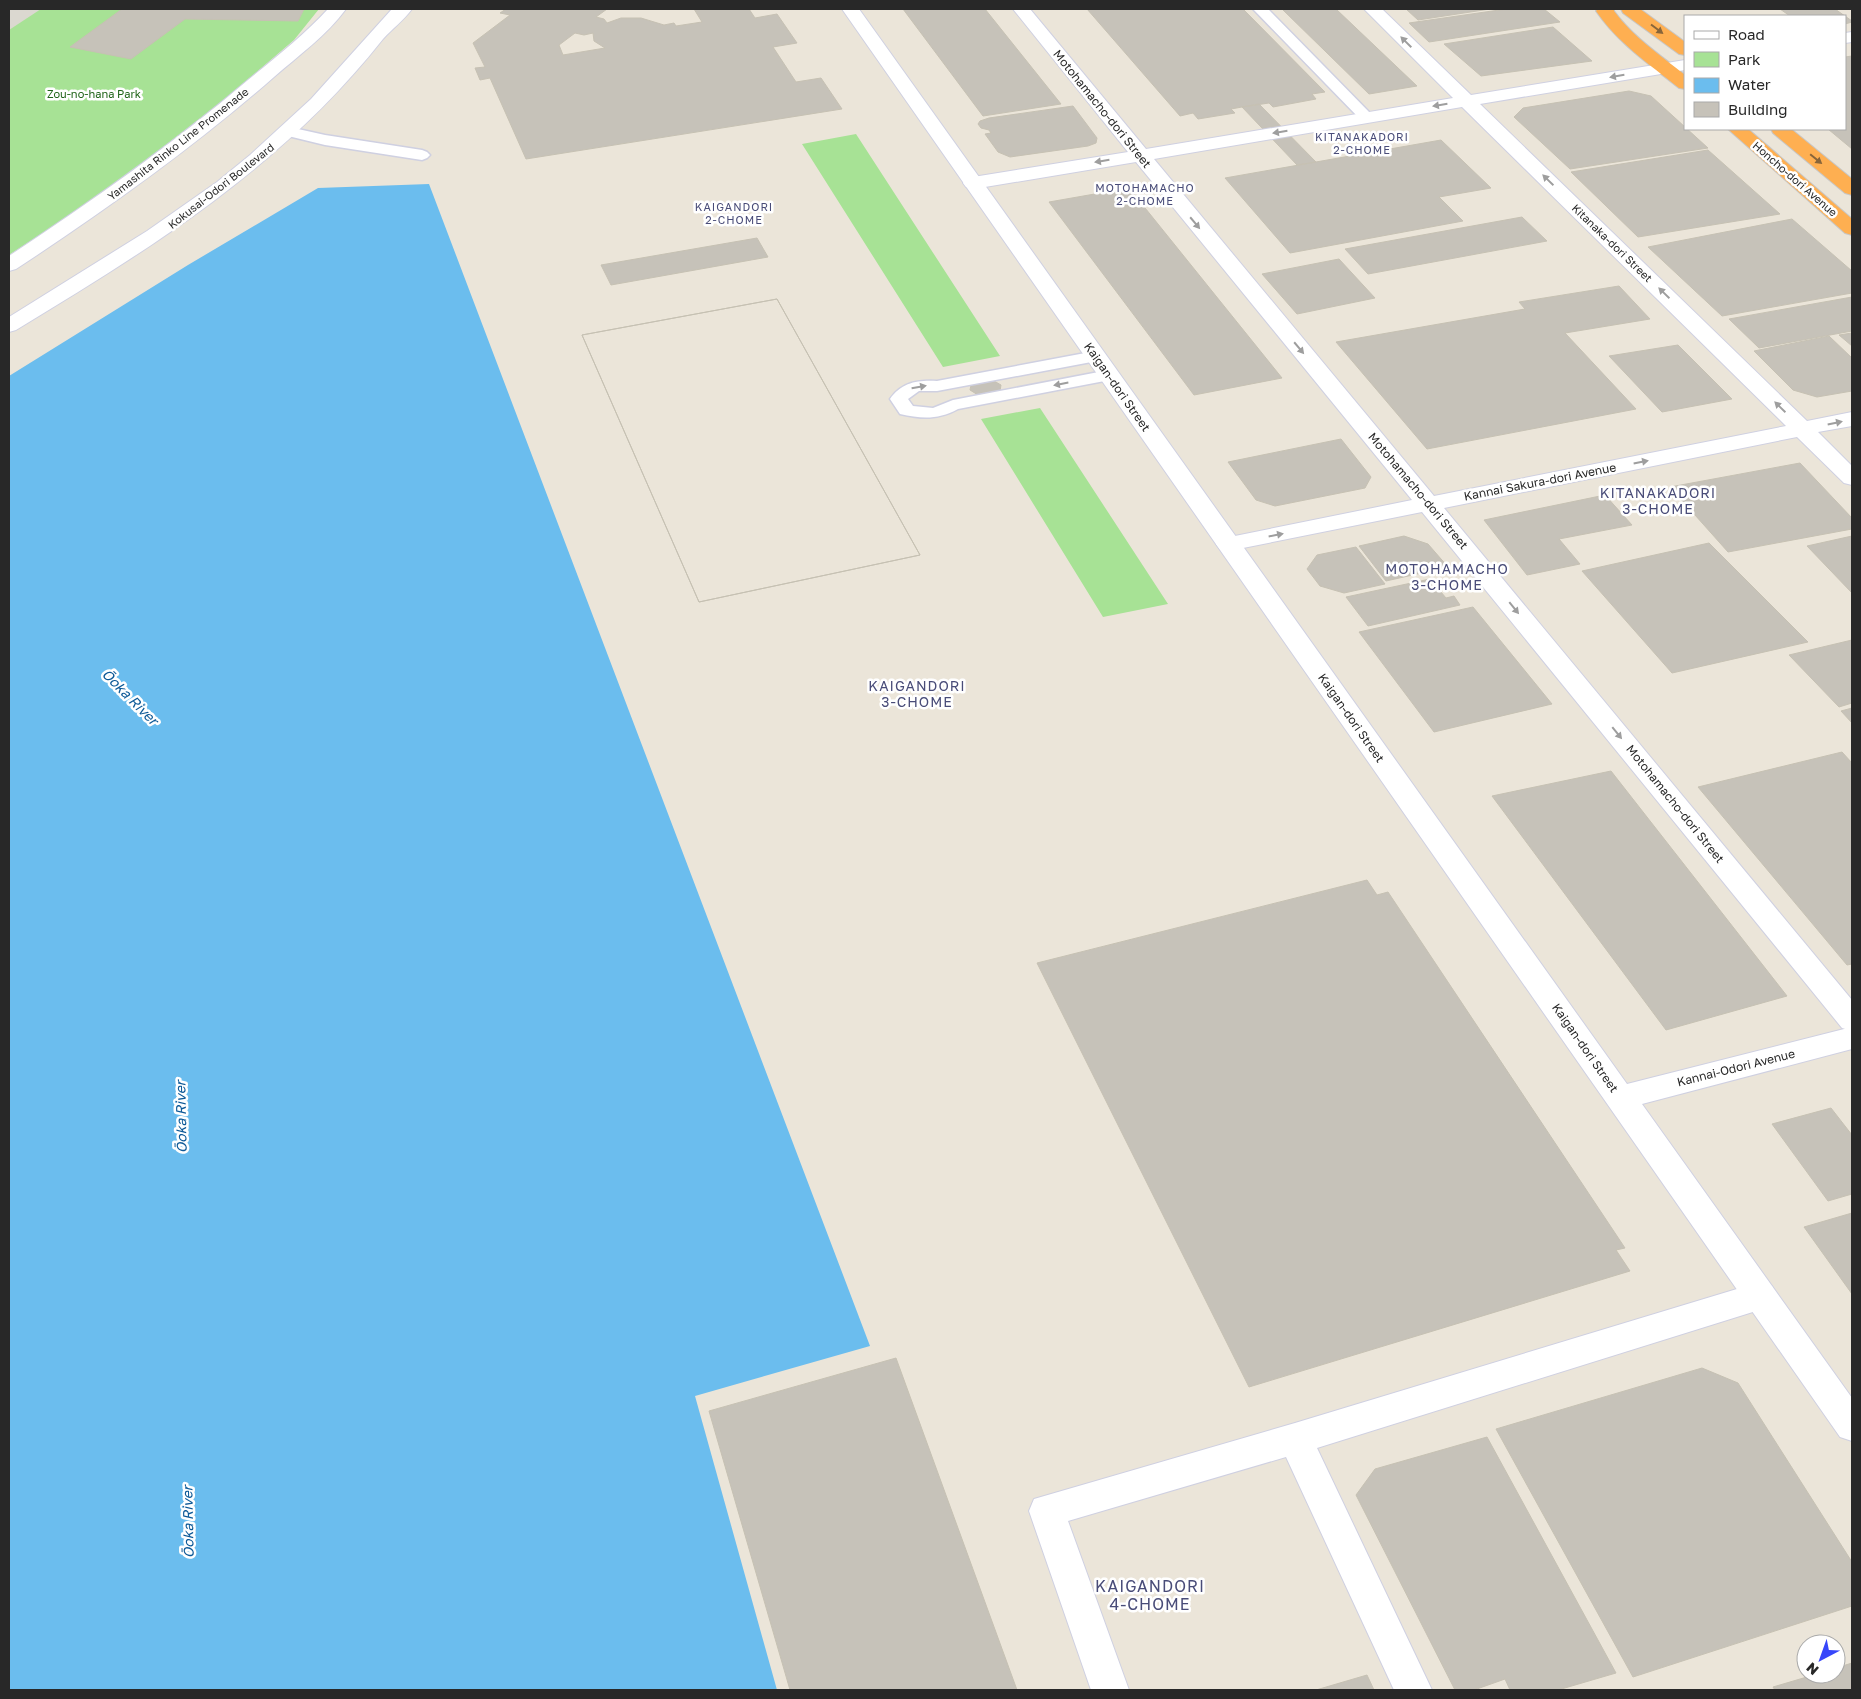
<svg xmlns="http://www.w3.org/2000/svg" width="1861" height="1699" font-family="'Golos Text',sans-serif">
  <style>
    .green { fill: #a7e295 }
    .plaza { fill: #dbd8d0 }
    .water { fill: #6bbdee }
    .building { fill: #c6c2b9; stroke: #c6c1b3; fill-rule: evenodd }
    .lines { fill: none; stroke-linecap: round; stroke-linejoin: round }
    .lane-casing { stroke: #cfd0e1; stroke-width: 3 }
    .street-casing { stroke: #cfd0e1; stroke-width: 2 }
    .secondary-casing { stroke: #cfd0e1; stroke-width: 2 }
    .highway-casing { stroke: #c7c7c7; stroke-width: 2 }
    .lane { fill: #fff; fill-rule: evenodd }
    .street { fill: #fff; fill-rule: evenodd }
    .secondary { fill: #fff; fill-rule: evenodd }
    .highway { fill: #feaf51; fill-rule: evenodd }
    .oneway { fill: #88653a }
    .oneway2 { fill: #9e9e9e }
    .labels { text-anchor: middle; stroke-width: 5; stroke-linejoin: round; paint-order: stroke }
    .far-park-label { font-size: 11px; fill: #206419; stroke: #fff }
    .far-neighbourhood-label { font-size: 11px; letter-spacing: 1px; fill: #494c78; stroke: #fff }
    .far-street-label { font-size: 11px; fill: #282828; stroke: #fff }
    .street-label { font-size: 12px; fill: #282828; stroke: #fff }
    .neighbourhood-label { font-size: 14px; letter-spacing: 1px; fill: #494c78; stroke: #fff }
    .water-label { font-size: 14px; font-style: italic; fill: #0d5997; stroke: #fff }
    .near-neighbourhood-label { font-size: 16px; letter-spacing: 1px; fill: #494c78; stroke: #fff }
  </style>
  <rect width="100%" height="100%" fill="#ebe5d9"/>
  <path class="green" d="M9,9h310l-25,31 -69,59 -68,53 -82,60 -66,43z
    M856,134l144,222 -57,11 -141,-223z
    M1040,408l128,196 -65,13 -122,-198z"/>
  <path class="plaza" d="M9,9h32l-32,21z"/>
  <path class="water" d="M429,184l441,1162 -175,50 82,294h-768v-1314l179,-111 130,-77z"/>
  <path class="building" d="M122,9h182l-6,12 -113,-2 -54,40 -61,-12z
    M506,9h101l-11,8 8,2 3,4 14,-5h20l23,7 10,-2 2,3 26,-4 -8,-13h55l6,9 22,-4 20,29 -24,4 23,35 25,-4 21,31 -316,50 -36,-81 -10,2 -5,-12 10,-1 -12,-24 37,-28 -10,-2zM575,33l9,2 9,-2 1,8 11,7 -42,7 -4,-10z
    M903,9h82l76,95 -78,12z
    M1087,9h156l82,83 -13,2 4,5 -43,8 -4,-4 -27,4 -11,2 4,4 -37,6 -5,-6 -13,3z
    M1282,9h54l81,77 -48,8z
    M1406,9h84l-72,11z
    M1506,9h38l16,13 -131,20 -20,-19z
    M1780,9h55l17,12v1l-7,2v-8h-55z
    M1553,27l39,34 -111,15 -37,-32z
    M1852,56v93l-24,-20h17v-72z
    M1629,91l22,5 57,52 -138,21 -56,-52 9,-9z
    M1259,104l57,58 -19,3 -55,-58z
    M1073,106l24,32 -1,5 -8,3 -78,11 -12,-5 -13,-18 6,-1 -2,-3 -8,-2 -3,-4 2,-3 9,-3z
    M1441,140l50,48 -52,9 24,24 -173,32 -65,-75z
    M1708,150l72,64 -142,23 -67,-65z
    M1129,188l153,190 -88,17 -145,-193z
    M1522,217l25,24 -179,33 -23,-25z
    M1792,219l60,52v22l-130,23 -74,-69z
    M757,238l11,19 -157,28 -10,-20z
    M1339,259l36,39 -78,16 -35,-40z
    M1619,286l31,33 -85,14 71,76 -209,40 -91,-107 189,-33 -6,-7z
    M1852,297v34l-93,17 -30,-29z
    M777,299l143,256 -221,47 -117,-267z
    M777,299l143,256 -221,47 -117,-267z
    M1852,333v13l-13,-11z
    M1829,336l23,22v33l-35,6 -24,-7 -39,-39z
    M1678,345l54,54 -70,13 -53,-56z
    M994,381l7,4 -1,6 -22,4 -8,-5 1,-5z
    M1341,439l30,38 -6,11 -90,18 -19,-6 -28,-38z
    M1800,463l52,55v11l-124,23 -58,-65z
    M1605,495l27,30 -73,14 21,25 -53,11 -43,-55z
    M1404,536l24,8 20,23 -62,14 -27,-35z
    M1852,536v57l-45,-47z
    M1709,543l99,99 -136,31 -90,-102z
    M1356,547l29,37 -41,9 -24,-7 -13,-17 10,-14z
    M1430,579l16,19 8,-2 6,9 -92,21 -22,-29z
    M1473,607l79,97 -118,28 -75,-100z
    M1852,640v63l-13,4 -50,-52z
    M1852,708v15l-11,-12z
    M1842,752l10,11v201l-5,1 -149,-178z
    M1611,771l176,225 -121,34 -174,-234z
    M1367,880l10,15 11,-3 237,356 -9,2 14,21 -381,116 -212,-424z
    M1831,1108l21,27v59l-24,7 -56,-77z
    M1852,1213v81l-48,-67z
    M896,1358l121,332h-227l-81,-279z
    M1702,1368l36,15 114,179v44l-219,71 -137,-248z
    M1487,1437l129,236 -58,17h-48l-5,-11 -31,11h-19l-99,-195 19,-26z
    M1852,1663v27h-77l-2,-3 44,-13h19v-6z
    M1367,1675l7,15h-58z"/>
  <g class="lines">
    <g class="lane-casing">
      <path id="lane" d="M1253,9h15l103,105 3,3 -3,3h-10z
        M289,127l36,8 97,15 5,2 3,3 -3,3 -5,2 -97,-15 -41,-10 -3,-3 3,-3z
        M1096,351l6,1 3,4 -3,4 -165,31h-18l-11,8 5,7 20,2 20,-8 156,-30 6,1 3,4 -3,4 -157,30c-20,11 -36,10 -58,5l-10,-15c12,-17 28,-19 47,-18z"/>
    </g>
    <g class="street-casing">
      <path id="street" d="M328,9h18c-19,26 -48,47 -72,68 -81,71 -168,133 -258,192l-7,2v-15c83,-55 164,-112 239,-176 28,-23 56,-45 80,-71z
        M1013,9h17l116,140 307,-51 -89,-89h18l89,86 214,-35v10l-205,34 327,317 45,-9v14l-34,6 34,34v19l-8,-2 -47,-46 -353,71 408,492v31l-10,-3 -420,-516 -194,39 -8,-2 -4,-5 4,-5 192,-39 -276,-338 -163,27 -7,-2 -3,-4 3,-4 7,-2 155,-25zM1462,107l324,319 -352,70 -280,-337z
        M1852,32v10l-7,1v-10z
        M1760,1282l12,4 4,10 -4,10 -455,142 115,242h-38l-108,-233 -218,64 61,169h-38l-62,-179 5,-12 261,-76z"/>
    </g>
    <g class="secondary-casing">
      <path id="secondary" d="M392,9h20c-8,11 -20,20 -29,30 -102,129 -229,207 -367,291l-7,2v-15l138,-86 70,-49 33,-27 61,-56z
        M842,9h17l768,1075 225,-57v22l-210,55 210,294v43l-12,-4z"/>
    </g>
    <g class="highway-casing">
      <path id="highway" d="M1598,9h16v2c19,26 46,44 71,64v14l-6,-1c-30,-24 -61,-45 -83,-77z
        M1621,9h19l45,33v13l-6,-1 -56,-41z
        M1728,129h20l104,90v16l-7,-2z
        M1771,129h20l61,50v16l-7,-2 -72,-60z"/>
    </g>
    <use href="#lane" class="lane"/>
    <use href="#street" class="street"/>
    <use href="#secondary" class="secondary"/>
    <use href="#highway" class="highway"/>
  </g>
  <defs><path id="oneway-solid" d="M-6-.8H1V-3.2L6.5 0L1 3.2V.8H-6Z" transform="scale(1.25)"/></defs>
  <g class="oneway">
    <use href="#oneway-solid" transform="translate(1657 29) rotate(37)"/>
    <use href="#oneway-solid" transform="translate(1816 159) rotate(39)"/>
  </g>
  <g class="oneway2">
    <use href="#oneway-solid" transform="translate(1406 42) rotate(-135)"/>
    <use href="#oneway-solid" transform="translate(1617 76) rotate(170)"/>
    <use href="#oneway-solid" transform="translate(1440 105) rotate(171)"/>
    <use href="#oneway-solid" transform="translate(1280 132) rotate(171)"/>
    <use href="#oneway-solid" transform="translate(1102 161) rotate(171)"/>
    <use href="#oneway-solid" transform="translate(1548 180) rotate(-136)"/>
    <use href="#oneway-solid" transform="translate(1195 223) rotate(50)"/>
    <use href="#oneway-solid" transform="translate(1664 293) rotate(-136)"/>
    <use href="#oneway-solid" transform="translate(1299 348) rotate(50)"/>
    <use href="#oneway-solid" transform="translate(1061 384) rotate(169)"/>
    <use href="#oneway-solid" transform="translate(919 387) rotate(-10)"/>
    <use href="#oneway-solid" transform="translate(1780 407) rotate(-136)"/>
    <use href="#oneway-solid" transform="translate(1835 423) rotate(-12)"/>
    <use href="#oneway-solid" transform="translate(1641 462) rotate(-11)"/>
    <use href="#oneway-solid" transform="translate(1276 535) rotate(-11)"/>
    <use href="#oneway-solid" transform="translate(1514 608) rotate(51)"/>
    <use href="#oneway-solid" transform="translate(1617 733) rotate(51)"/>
  </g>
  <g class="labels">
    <g class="far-park-label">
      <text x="94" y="98">Zou-no-hana Park</text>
    </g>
    <g class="far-neighbourhood-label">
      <text x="1362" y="141">KITANAKADORI<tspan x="1362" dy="13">2-CHOME</tspan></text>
      <text x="1145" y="192">MOTOHAMACHO<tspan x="1145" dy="13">2-CHOME</tspan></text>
      <text x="734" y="211">KAIGANDORI<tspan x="734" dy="13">2-CHOME</tspan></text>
    </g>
    <g class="far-street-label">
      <text transform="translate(178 144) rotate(-38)" y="4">Yamashita Rinko Line Promenade</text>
      <text transform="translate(1795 179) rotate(41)" y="4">Honcho-dori Avenue</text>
      <text transform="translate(221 186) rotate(-38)" y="4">Kokusai-Odori Boulevard</text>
      <text transform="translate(1612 243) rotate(44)" y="4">Kitanaka-dori Street</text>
    </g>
    <g class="street-label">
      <text transform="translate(1102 109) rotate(51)" y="4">Motohamacho-dori Street</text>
      <text transform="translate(1117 387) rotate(55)" y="4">Kaigan-dori Street</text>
      <text transform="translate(1540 482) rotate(-11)" y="4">Kannai Sakura-dori Avenue</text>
      <text transform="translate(1418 491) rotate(50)" y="4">Motohamacho-dori Street</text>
      <text transform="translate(1351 718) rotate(55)" y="4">Kaigan-dori Street</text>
      <text transform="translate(1675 804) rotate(51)" y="4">Motohamacho-dori Street</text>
      <text transform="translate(1585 1048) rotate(55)" y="4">Kaigan-dori Street</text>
      <text transform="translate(1736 1068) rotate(-14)" y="4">Kannai-Odori Avenue</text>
    </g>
    <g class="neighbourhood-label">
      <text x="1658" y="498">KITANAKADORI<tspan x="1658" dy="16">3-CHOME</tspan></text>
      <text x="1447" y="574">MOTOHAMACHO<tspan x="1447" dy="16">3-CHOME</tspan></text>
      <text x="917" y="691">KAIGANDORI<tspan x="917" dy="16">3-CHOME</tspan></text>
    </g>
    <g class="water-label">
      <text transform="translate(130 697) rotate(45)" y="5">Ōoka River</text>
      <text transform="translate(181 1117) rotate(-91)" y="5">Ōoka River</text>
      <text transform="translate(188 1522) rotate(-91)" y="5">Ōoka River</text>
    </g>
    <g class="near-neighbourhood-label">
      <text x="1150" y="1592">KAIGANDORI<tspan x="1150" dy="18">4-CHOME</tspan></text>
    </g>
  </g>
  <rect width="1861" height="1699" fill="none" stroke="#282828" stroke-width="20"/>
  <rect x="1684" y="15" width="162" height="115" fill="#ffffff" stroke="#a9a9a9"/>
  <rect x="1694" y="31" width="25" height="8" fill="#ffffff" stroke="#a9a9a9"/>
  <text x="1728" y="40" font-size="15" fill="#282828">Road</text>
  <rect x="1694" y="52" width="25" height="15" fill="#a7e295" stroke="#a9a9a9"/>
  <text x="1728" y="65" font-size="15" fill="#282828">Park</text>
  <rect x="1694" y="78" width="25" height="15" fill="#6bbdee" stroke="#a9a9a9"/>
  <text x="1728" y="90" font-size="15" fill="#282828">Water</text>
  <rect x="1694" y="102" width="25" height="15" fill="#c6c2b9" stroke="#a9a9a9"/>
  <text x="1728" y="115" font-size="15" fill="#282828">Building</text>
  <g transform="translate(1821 1659) rotate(221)"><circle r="24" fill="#ffffff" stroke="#a9a9a9"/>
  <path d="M0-4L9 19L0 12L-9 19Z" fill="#3746fa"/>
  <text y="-8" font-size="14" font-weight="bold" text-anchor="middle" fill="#282828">N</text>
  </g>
</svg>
